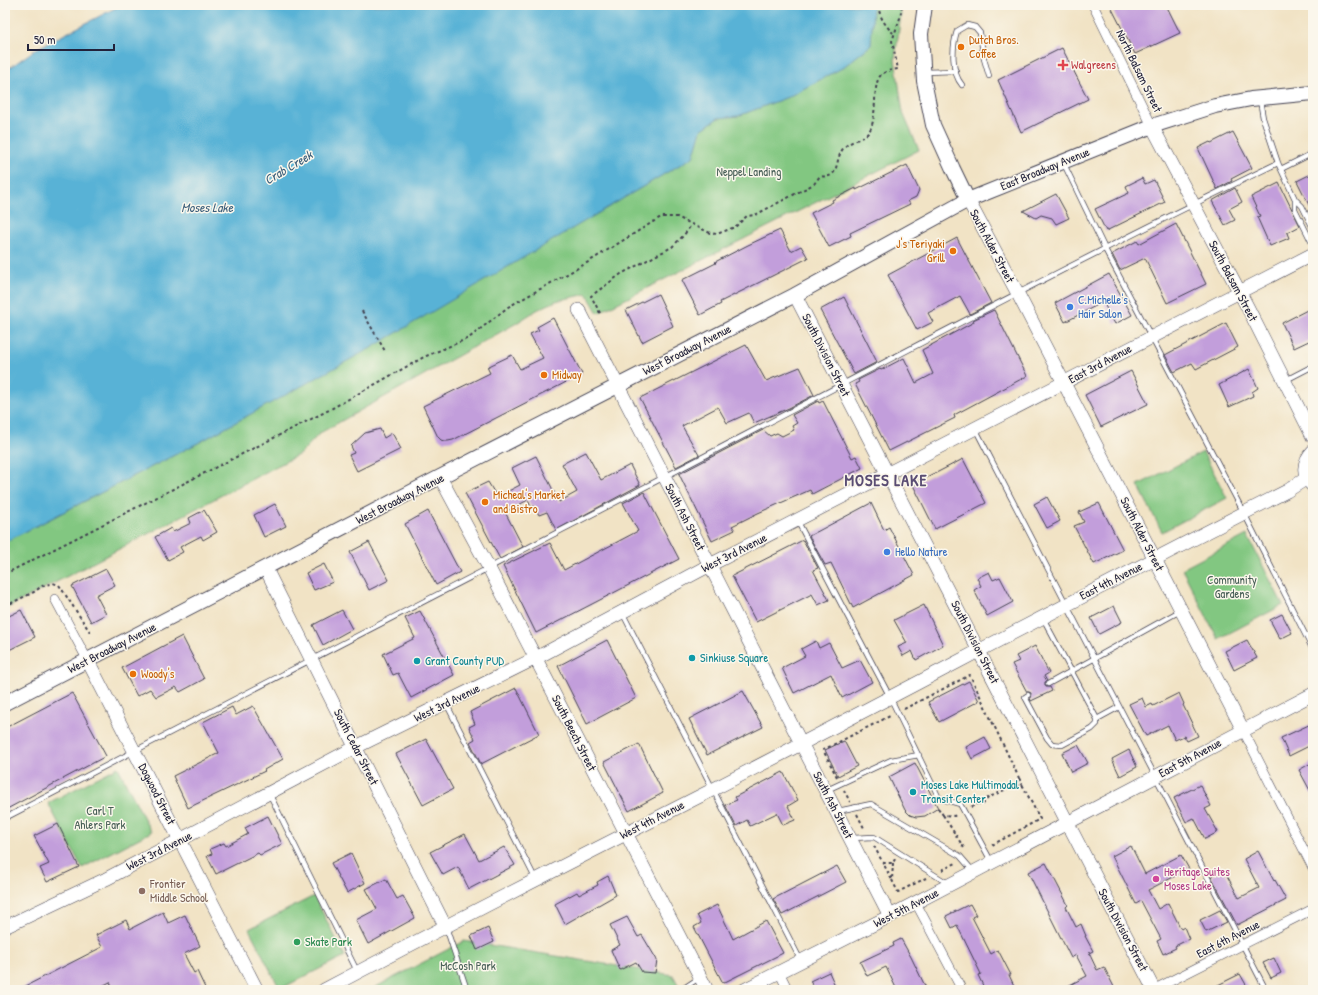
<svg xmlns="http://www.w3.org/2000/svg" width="1318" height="995" font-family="'Patrick Hand',sans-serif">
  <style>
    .green { fill: #82c781; stroke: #52745e }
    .water { fill: #58b2d6; stroke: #3d6a88 }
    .building { fill: #c29edb }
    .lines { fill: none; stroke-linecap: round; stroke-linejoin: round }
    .lane-casing { stroke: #413f50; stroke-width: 6 }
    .street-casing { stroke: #413f50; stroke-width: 10 }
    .secondary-casing { stroke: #413f50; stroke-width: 14 }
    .primary-casing { stroke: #413f50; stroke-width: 16 }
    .path { stroke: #413f50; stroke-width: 2; stroke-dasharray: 3 3; stroke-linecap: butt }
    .lane { stroke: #fff; stroke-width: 4.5 }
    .street { stroke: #fff; stroke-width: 9 }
    .secondary { stroke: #fff; stroke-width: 13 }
    .primary { stroke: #fff; stroke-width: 14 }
    .food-dot { fill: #e8710a; stroke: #fbf7ec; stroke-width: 1.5 }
    .health-dot { fill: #e0444e; stroke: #fbf7ec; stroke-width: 1.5 }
    .shop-dot { fill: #3f7fe0; stroke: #fbf7ec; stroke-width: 1.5 }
    .culture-dot { fill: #0f9aa8; stroke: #fbf7ec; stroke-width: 1.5 }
    .hotel-dot { fill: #d1479c; stroke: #fbf7ec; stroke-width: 1.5 }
    .education-dot { fill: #8d6e63; stroke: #fbf7ec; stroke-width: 1.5 }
    .leisure-dot { fill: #2e9e5b; stroke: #fbf7ec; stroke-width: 1.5 }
    .labels { text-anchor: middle; stroke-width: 3; stroke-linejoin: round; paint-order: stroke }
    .food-label { font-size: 12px; fill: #c56008; stroke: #fbf7ec; text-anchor: start }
    .health-label { font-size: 12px; fill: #be3a42; stroke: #fbf7ec; text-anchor: start }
    .street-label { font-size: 12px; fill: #22223b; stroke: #fbf7ec }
    .park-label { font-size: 12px; fill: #445c54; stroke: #fbf7ec }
    .shop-label { font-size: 12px; fill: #366cbe; stroke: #fbf7ec; text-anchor: start }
    .culture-label { font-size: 12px; fill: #0d838f; stroke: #fbf7ec; text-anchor: start }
    .hotel-label { font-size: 12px; fill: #b23c85; stroke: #fbf7ec; text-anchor: start }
    .education-label { font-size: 12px; fill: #785e54; stroke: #fbf7ec; text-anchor: start }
    .leisure-label { font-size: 12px; fill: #27864d; stroke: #fbf7ec; text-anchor: start }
    .water-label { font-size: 13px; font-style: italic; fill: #385c79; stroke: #fbf7ec }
    .district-label { font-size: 16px; font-weight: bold; letter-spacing: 1px; fill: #5a4d73; stroke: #fbf7ec }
  </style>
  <rect width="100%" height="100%" fill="#fbf7ec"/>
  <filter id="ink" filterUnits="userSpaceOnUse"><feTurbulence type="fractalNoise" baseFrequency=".025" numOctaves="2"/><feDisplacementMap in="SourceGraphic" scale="8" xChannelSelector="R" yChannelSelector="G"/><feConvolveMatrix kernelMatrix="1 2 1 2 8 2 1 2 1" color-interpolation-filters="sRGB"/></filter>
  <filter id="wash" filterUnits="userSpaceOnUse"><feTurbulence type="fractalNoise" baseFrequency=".012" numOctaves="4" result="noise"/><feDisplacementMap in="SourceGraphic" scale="16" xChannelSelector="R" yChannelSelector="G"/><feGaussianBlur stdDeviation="0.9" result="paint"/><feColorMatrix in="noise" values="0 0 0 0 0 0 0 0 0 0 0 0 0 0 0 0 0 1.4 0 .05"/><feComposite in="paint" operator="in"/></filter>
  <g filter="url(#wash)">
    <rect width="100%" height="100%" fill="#f1e3c5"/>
    <path class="green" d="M873,5h25l3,9 -6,45 8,54 16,37 -321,163 -11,-19 -31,7 -19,9 -22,14 -195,109 -20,21 -295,155v-67l193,-99 177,-98 318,-188 8,-27 17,-12 20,-2 50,-19 54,-29 29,-23z
      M1203,452l24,46 -65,34 -24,-47z
      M1247,535l36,70 -65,34 -36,-70z
      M118,767l33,65 -69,36 -34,-65z
      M314,896l31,60 -65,33 -31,-60z
      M464,941l209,34 8,15h-311z"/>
    <path class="water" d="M121,5h752l-2,40 -29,23 -54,29 -50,19 -20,2 -17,12 -8,27 -322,191 -173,95 -193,99v-471l31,-22z"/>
    <g id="blocks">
      <path class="building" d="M1110,5h56l14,28 -45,21z
        M1062,48l26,51 -67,33 -23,-52z
        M1233,132l19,36 -21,11 1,2 -15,8 -19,-41 12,-6 1,1z
        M907,165l12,25 -3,7 -8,4 2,3 -60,29 1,3 -22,11 -18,-34 22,-11 -1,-2 24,-12v2z
        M1313,173v40l-16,-32z
        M1142,178l3,6 9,-4 11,22 -59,29 -11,-22 34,-16 -3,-7z
        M1279,183l21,43 -13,7 2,5 -19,8 -13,-29 3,-1 -9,-19z
        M1235,188l7,14 -13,7 6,11 -10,5 -13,-24z
        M1056,194l13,24 -13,6 -4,-6 -11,-3 -5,3 -13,-7z
        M1176,224l30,60 -39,19 -22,-45 -25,12 -8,-16 25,-13 2,3z
        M780,230l11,21 10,-5 7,12 -88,44 1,2 -21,11 -18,-35 34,-17 -1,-1 33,-17z
        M957,238l34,65 -21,11 -10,-18 -32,17 5,9 -16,8 -29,-55z
        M1109,274l23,41 -17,9 -12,-22 -38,20 -10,-19z
        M658,294l15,32 -31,16 -16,-32z
        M844,297l33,65 -23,12 -34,-64z
        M1313,307v32l-19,9 -12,-25z
        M994,310l33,66 -73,39 1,3 -66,33 -34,-67 4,-2 -1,-2 22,-11 1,1 23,-12 12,25 17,-9 -11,-24 52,-28 -1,-2z
        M553,318l29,56 -129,66 -5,1h-4l-3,-1 -3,-3 -15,-31 67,-33 -3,-6 25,-12 8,14 23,-11 -13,-24 9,-4 -2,-3z
        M1226,323l12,24 -42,22 -4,-6 -18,9 -9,-17z
        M746,345l20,36 34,-14 14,28 -25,13 -35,15 -5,-10 -22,10 -9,-16 -36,19 17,29 -23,12 -36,-69z
        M1249,369l9,19 -6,4 1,4 -24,11 -10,-22z
        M1131,371l17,33 -47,23 -16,-32z
        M818,401l1,2 4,-2 29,57 4,-2 6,12 -50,26 -2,-4 -52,23 -26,13 3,4 -23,11 -33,-67 84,-44 7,6 7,-3 5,3 12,-6 -2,-4 5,-3 -5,-8z
        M380,429l4,9 8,-5 9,16 -44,22 -8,-16 5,-2 -3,-7 14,-13z
        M586,452l15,28 29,-15 10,20 -84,45 -9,-18 -8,3 -5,-9 -3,1 -3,-7 -23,12 18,35 -23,12 -35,-66 23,-11 9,15 23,-12 -8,-17 24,-12 23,46 18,-10 -15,-28z
        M963,459l23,44 -51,26 -22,-44z
        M644,492l35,67 -143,74 -33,-67 47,-23 14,27 74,-39 -15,-28z
        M1047,497l13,24 -13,7 -13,-24z
        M871,503l13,27 5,-3 25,48 -61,33 -22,-45 -6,2 -16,-29z
        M1099,503l24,47 -29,14 -20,-38 10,-4 -5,-10z
        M275,504l11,22 -22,11 -10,-22z
        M204,510l13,22 -14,8 -2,-4 -21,11 3,5 -15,8 -13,-23 16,-9 2,4 18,-9 -2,-5z
        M428,511l32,61 -24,13 -31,-61z
        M803,540l15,28 -5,2 16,30 -11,5 -6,-11 -56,28 -24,-46z
        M369,542l20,38 -20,10 -19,-38z
        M324,564l9,18 -19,8 -8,-17z
        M106,569l9,16 -19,10 10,19 -15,8 -19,-36z
        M989,572l4,8 7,-3 13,25 -26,14 -13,-26 7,-4 -4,-8z
        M924,605l19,40 -27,15 -4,-9 -9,5 -5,-9 9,-4 -13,-23z
        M1114,606l8,16 -23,12 -8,-16z
        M21,610l14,27 -30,15v-34z
        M342,610l10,19 -29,16 -10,-20z
        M420,611l34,64 -43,23 -13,-25 -5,2 -10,-21 32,-16 -10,-20z
        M1282,614l10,19 -12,6 -10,-19z
        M182,636l22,43 -24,13 -4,-5 -20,10 -6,-8 -13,7 -15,-28z
        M607,640l29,58 -49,26 -29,-58z
        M1247,640l10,18 -23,12 -9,-19z
        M816,641l3,7 10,-5 13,25 18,-8 12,22 -30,16 -11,-24 -37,19 -12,-25 23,-12 -4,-7z
        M1035,646l14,27 -5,3 3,5 -2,1v3l1,2h4l2,4 -21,10 -1,-3 1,-5 -2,-1h-2l-15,-28 7,-3 -3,-5z
        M969,681l10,20 -40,21 -11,-20z
        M516,688l23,46 -58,30 -11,-22 5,-3 -6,-12 6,-3 -5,-12z
        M743,691l20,36 -56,28 -18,-36z
        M72,693l34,63 -101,54v-82z
        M1179,693l5,11 -1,1 15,31 -11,5 -3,-5 -9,4 -7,-15 -22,11 -17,-32 13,-6 4,9 6,-3 1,2z
        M253,706l30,53 -19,11 1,1 -77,37 -15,-32 46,-23 -16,-31 29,-15 4,8z
        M1313,723v21l-24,12 -8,-18z
        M985,737l6,12 -19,10 -6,-12z
        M426,739l27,50 -30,16 -27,-51z
        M844,741l13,25 -19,10 -13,-26z
        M639,744l24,49 -34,18 -25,-49z
        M1078,745l10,18 -17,9 -9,-19z
        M1129,750l8,17 -17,9 -8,-17z
        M1313,762v34l-14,-26z
        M915,763l23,45 -13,8 -9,1 -6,-2 -5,-5 -16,-33z
        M783,772l15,28 -10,6 7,14 -12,5 -6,-12 -27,13 -3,-6 -11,6 -11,-21 12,-5 -2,-3z
        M1200,785l11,21 -6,3 13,23 -13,7 -11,-21 -8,4 -12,-24z
        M268,816l14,28 -22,11 -2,-2 -42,21 -9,-18 5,-2 -2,-5 14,-6 2,3 22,-12 -3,-6z
        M58,824l21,43 -32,15 -7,-14 9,-4 -15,-28z
        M465,834l14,26 25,-13 11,18 -46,24 -11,-22 -15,8 -13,-23z
        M1131,846l14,28 36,-19 8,14 -41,21 10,19 10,-6 13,26 3,-2 5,12 -14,7 1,2 -13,6 -6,-13 4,-2 -20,-38 -5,3 -24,-48z
        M1258,851l16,30 1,-1 11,20 -49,25 -26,-49 13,-6 15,28 20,-10 -15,-29z
        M351,853l14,30 -18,10 -16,-30z
        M1046,863l22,42 -2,2 10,20 5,-3 5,12h-1l8,15 -4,2 8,17 7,-3 10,20 -7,3h-47l27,-14 -11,-21 -5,3 -43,-86z
        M837,866l9,16 -64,33 -9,-16z
        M608,876l8,19 -51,29 -10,-20 22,-12 2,3 19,-10 -1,-3z
        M386,879l11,20 6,-3 12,22 -47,26 -12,-24 21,-11 -11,-20z
        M970,904l6,11 -4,2 19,37 7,-4 13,25h-2l7,15h-31l-7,-15 3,-1 -24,-49 -5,3 -6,-12z
        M717,905l16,34 33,-18 17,32 -60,30 -29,-56 7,-4 -4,-8z
        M1220,910l7,12 -21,10 -6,-12z
        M163,912l5,11 17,-8 15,31 -16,8 10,19 3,-2 9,19h-93l-3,-8 -16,8h-76l84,-43 -6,-12 30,-15 4,9z
        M627,917l11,20 4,-2 15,25 -2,13 -13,-1 -6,-10 -16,8 -9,-20 9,-5 -10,-20z
        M488,928l6,14 -17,8 -6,-14z
        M901,939l10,18 16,33h-30l-11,-23 -19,9 -7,-14 34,-16 -1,-3z
        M1274,958l7,15 -10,5 -8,-15z
        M829,972l8,18h-22l-5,-9z
        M1240,974l9,16h-41z"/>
    </g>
  </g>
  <g filter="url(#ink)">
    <use href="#blocks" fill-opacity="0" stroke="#413f50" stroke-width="1"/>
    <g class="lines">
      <g class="lane-casing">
        <path id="lane" d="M925,72l31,-1
          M962,85c-11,-13 -10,-38 -5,-54l10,-6 8,2 5,6 4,26 5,17
          M1260,100l3,18 15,45 17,36 7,7 11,22
          M1064,164l41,85 139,264 69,137
          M1281,169l32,-16
          M1295,199v10l18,36
          M1286,380l27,-14
          M976,430l290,560
          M798,522l92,175 49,101 21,6 31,57
          M623,614l177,345
          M1048,684l132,-73
          M1028,695l-3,2 22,41 5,6 10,1 30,-16 5,-5v-5l-54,-101
          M446,703l89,175
          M1097,719l22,-12
          M827,790l64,-30 28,-5
          M270,795l87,176
          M838,811l33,-7 89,52 13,15
          M5,818c224,-115 448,-230 671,-347 200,-104 399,-210 602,-308
          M852,838l22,-1 75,47
          M446,927l21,63
          M681,990l18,-12"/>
      </g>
      <g class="street-casing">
        <path id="street" d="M1093,5l59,121
          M55,599l33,62
          M1243,730l70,138
          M916,903l46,87
          M779,972l9,18
          M1153,990l160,-81"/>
      </g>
      <g class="secondary-casing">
        <path id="secondary" d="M1152,126l96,182 65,129
          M968,200l50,94 225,436
          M795,295l359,695
          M579,310l222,433 89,173
          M1313,451c-10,10 -12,25 0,35
          M440,477l49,91 218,422
          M266,569l179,357
          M88,661l169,329
          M5,927l101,-48 250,-132 180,-89 174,-93 603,-311
          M324,990c129,-68 258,-134 388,-200 192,-99 382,-201 575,-299l20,-13
          M744,990l146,-74 423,-222"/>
      </g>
      <g class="primary-casing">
        <path id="primary" d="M925,5l-4,29 3,47 9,44 20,44 15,31
          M5,703l435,-226 355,-182 173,-95 184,-74 63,-20 36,-7 62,-6"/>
      </g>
      <path class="path" d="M879,5c-1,11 7,21 14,28
        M856,7h22
        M362,311l23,40
        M600,313l-9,-17 30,-22 51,-27 12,-12 8,-11
        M5,574l324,-164 95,-53 45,-19 39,-31 77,-43 76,-47h16l33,16 7,1 18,-7 12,-11 8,-1 59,-31 6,-8c19,4 15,-13 21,-24 5,-11 21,-12 27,-19 11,-14 3,-48 13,-58 4,-4 11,-5 17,-6l-6,-28 8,-23 2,-13
        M5,606l29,-14 8,-6 11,-3 6,2 33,50
        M904,709l66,-34 49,103
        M837,777l-14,-27 69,-35
        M844,790l6,12
        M971,807l6,-3h6l5,-6 26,-13
        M938,808l5,7 11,1 2,-1
        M857,814l8,16
        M943,815l21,33
        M992,845l48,-26 -17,-33 -8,-1 4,-7 4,8
        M874,846l9,17
        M893,863l-1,17 -9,-17h10l2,-4
        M942,870l14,-7
        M892,880l6,12 28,-14"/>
      <use href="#lane" class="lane"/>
      <use href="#street" class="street"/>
      <use href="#secondary" class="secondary"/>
      <use href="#primary" class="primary"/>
    </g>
  </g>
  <g class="food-dot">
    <circle cx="961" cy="47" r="4"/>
    <circle cx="953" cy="251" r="4"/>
    <circle cx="544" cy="375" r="4"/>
    <circle cx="485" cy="502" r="4"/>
    <circle cx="133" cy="674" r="4"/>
  </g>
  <path class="health-dot" d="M1061 59h4v4h4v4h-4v4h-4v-4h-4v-4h4z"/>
  <g class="shop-dot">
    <circle cx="1070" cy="307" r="4"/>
    <circle cx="887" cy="552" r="4"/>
  </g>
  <g class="culture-dot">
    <circle cx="692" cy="658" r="4"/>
    <circle cx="417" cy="661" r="4"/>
    <circle cx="913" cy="792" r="4"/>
  </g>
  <circle class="hotel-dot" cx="1156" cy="879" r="4"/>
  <circle class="education-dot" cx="142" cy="891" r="4"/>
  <circle class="leisure-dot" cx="297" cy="942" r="4"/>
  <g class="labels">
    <g class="food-label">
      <text x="969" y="44">Dutch Bros.<tspan x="969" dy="14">Coffee</tspan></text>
      <text x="945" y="248" text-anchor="end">J's Teriyaki<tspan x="945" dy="14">Grill</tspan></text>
      <text x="552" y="379">Midway</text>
      <text x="493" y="499">Micheal's Market<tspan x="493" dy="14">and Bistro</tspan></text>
      <text x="141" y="678">Woody's</text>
    </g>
    <g class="health-label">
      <text x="1071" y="69">Walgreens</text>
    </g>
    <g class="street-label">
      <text transform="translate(1139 71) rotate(64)" y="4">North Balsam Street</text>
      <text transform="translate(1045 169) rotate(-22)" y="4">East Broadway Avenue</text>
      <text transform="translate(992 246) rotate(62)" y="4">South Alder Street</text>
      <text transform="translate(1233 281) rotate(62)" y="4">South Balsam Street</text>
      <text transform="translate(687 350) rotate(-27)" y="4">West Broadway Avenue</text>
      <text transform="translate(826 355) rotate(63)" y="4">South Division Street</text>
      <text transform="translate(1100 364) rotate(-28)" y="4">East 3rd Avenue</text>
      <text transform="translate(400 499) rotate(-27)" y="4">West Broadway Avenue</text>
      <text transform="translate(685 517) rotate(63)" y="4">South Ash Street</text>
      <text transform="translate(1142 534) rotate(63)" y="4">South Alder Street</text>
      <text transform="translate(734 553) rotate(-27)" y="4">West 3rd Avenue</text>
      <text transform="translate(1111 581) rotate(-27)" y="4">East 4th Avenue</text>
      <text transform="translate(975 642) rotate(63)" y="4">South Division Street</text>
      <text transform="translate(112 648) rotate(-27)" y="4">West Broadway Avenue</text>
      <text transform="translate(447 703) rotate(-26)" y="4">West 3rd Avenue</text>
      <text transform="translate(574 733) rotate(63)" y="4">South Beech Street</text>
      <text transform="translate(356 747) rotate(63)" y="4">South Cedar Street</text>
      <text transform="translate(1190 758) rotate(-28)" y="4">East 5th Avenue</text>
      <text transform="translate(157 794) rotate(63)" y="4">Dogwood Street</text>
      <text transform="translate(833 805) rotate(63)" y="4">South Ash Street</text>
      <text transform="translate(652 820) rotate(-27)" y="4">West 4th Avenue</text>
      <text transform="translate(159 851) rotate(-27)" y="4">West 3rd Avenue</text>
      <text transform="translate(906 908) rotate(-27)" y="4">West 5th Avenue</text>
      <text transform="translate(1123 930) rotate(62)" y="4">South Division Street</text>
      <text transform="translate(1228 939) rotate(-27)" y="4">East 6th Avenue</text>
    </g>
    <g class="park-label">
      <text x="749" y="176">Neppel Landing</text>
      <text x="1232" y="584">Community<tspan x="1232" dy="14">Gardens</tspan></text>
      <text x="100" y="815">Carl T<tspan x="100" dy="14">Ahlers Park</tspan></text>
      <text x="468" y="970">McCosh Park</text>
    </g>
    <g class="shop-label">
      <text x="1078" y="304">C.Michelle's<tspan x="1078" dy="14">Hair Salon</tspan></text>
      <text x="895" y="556">Hello Nature</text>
    </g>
    <g class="culture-label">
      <text x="700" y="662">Sinkiuse Square</text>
      <text x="425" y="665">Grant County PUD</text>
      <text x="921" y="789">Moses Lake Multimodal<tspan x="921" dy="14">Transit Center</tspan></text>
    </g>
    <g class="hotel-label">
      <text x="1164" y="876">Heritage Suites<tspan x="1164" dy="14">Moses Lake</tspan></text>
    </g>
    <g class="education-label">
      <text x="150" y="888">Frontier<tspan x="150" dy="14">Middle School</tspan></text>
    </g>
    <g class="leisure-label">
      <text x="305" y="946">Skate Park</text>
    </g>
    <g class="water-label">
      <text transform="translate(288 167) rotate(-31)" y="5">Crab Creek</text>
      <text x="207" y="212">Moses Lake</text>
    </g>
    <g class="district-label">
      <text x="886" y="486">MOSES LAKE</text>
    </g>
  </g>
  <rect width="1318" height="995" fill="none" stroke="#fbf7ec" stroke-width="20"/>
  <path d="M28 44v6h86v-6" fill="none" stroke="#22223b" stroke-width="2"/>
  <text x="34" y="44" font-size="12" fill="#22223b" stroke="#fbf7ec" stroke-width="3" paint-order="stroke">50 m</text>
</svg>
